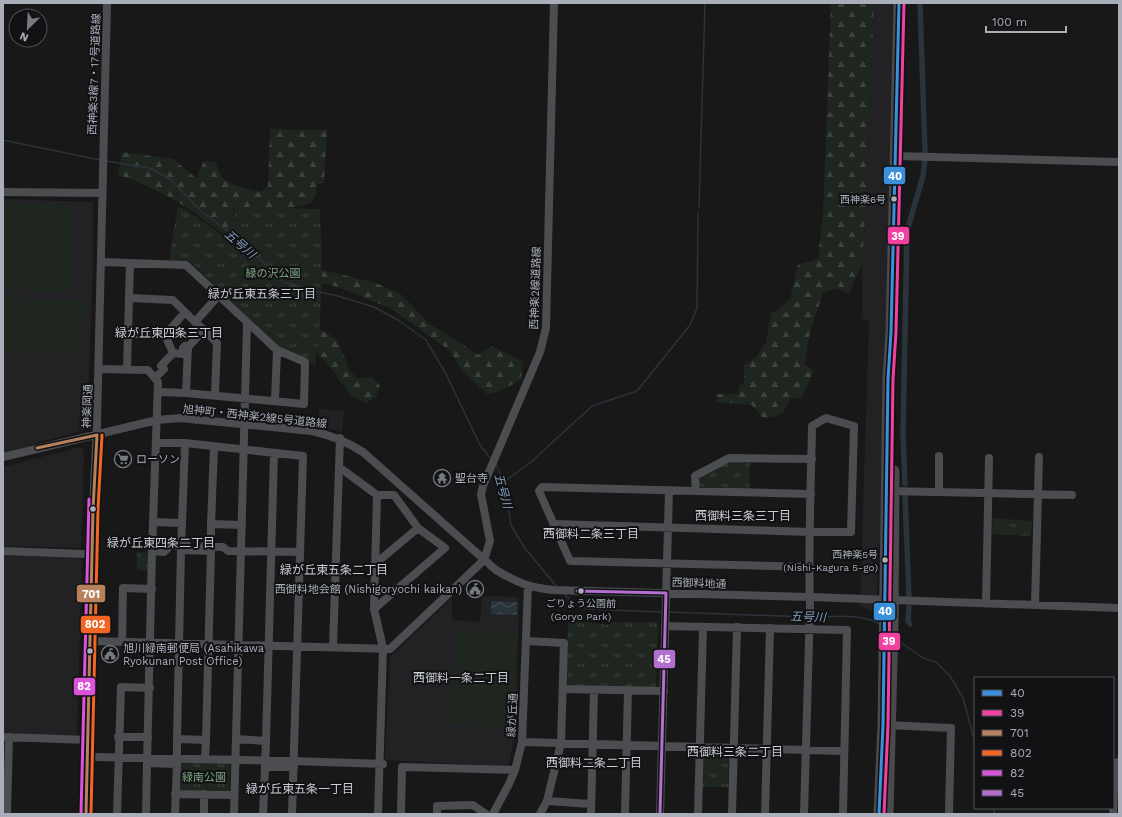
<svg xmlns="http://www.w3.org/2000/svg" width="1122" height="817" font-family="'Work Sans','Noto Sans JP',sans-serif">
  <style>
    .built { fill: #222224 }
    .grass { fill: #1e261f }
    .forest { fill: url(#forest-firs) }
    .park { fill: url(#park-tufts) }
    .water { fill: url(#water-waves) }
    .lines { fill: none; stroke-linecap: round; stroke-linejoin: round }
    .stream { stroke: #2b333b; stroke-width: 1.5 }
    .canal { stroke: #2b333b; stroke-width: 5.5 }
    .minor { stroke: #4c4d51; stroke-width: 8 }
    .highway { stroke: #4a4a4d; stroke-width: 11 }
    .bus-1-casing { stroke: #121214; stroke-width: 6 }
    .bus-2-casing { stroke: #121214; stroke-width: 6 }
    .bus-3-casing { stroke: #121214; stroke-width: 6 }
    .bus-4-casing { stroke: #121214; stroke-width: 6 }
    .bus-5-casing { stroke: #121214; stroke-width: 6 }
    .bus-6-casing { stroke: #121214; stroke-width: 6 }
    .bus-1 { stroke: #3a90db; stroke-width: 3 }
    .bus-2 { stroke: #f240a1; stroke-width: 3 }
    .bus-3 { stroke: #b6815c; stroke-width: 3 }
    .bus-4 { stroke: #f26522; stroke-width: 3 }
    .bus-5 { stroke: #db53db; stroke-width: 3 }
    .bus-6 { stroke: #b36fd0; stroke-width: 3 }
    .bus-dot { fill: #a9aeb9; stroke: #121214; stroke-width: 1.5 }
    .labels { text-anchor: middle; stroke-width: 4; stroke-linejoin: round; paint-order: stroke }
    .bus-label { font-size: 10px; fill: #a9aeb9; stroke: #121214; text-anchor: end }
    .street-label { font-size: 11px; fill: #a9aeb9; stroke: #121214 }
    .park-label { font-size: 11px; fill: #80a583; stroke: #121214 }
    .poi-label { font-size: 11px; fill: #a9aeb9; stroke: #121214; text-anchor: start }
    .water-label { font-size: 12px; font-style: italic; fill: #809ab5; stroke: #121214 }
    .neighbourhood-label { font-size: 12px; fill: #cacdd5; stroke: #121214 }
    .line-badge { stroke: #121214; stroke-width: 1.5 }
    .badge-label { font-size: 11px; text-anchor: middle; font-weight: bold; fill: #fff }
  </style>
  <defs>
    <pattern id="forest-firs" width="22" height="20" patternUnits="userSpaceOnUse"><rect width="22" height="20" fill="#1e261f"/><path d="M5 1l3.5 6h-7zM16 11l3.5 6h-7z" fill="#3c433d"/></pattern>
    <pattern id="park-tufts" width="24" height="20" patternUnits="userSpaceOnUse"><rect width="24" height="20" fill="#1e261f"/><path d="M3 7l-1-3M5 7V3M7 7l1-3M15 17l-1-3M17 17v-4M19 17l1-3" fill="none" stroke="#3c433d"/></pattern>
    <pattern id="water-waves" width="16" height="10" patternUnits="userSpaceOnUse"><rect width="16" height="10" fill="#2b333b"/><path d="M0 5q4-4 8 0t8 0" fill="none" stroke="#474e55"/></pattern>
  </defs>
  <rect width="100%" height="100%" fill="#181818"/>
  <path class="built" d="M874,3h21l-14,532 -3,18 -1,60 -17,-7 9,-286 -7,-1v-56l4,-59z
    M3,199l90,3v61l-6,164 -3,3 -81,23z
    M319,409l25,2 -2,21 -24,-6z
    M80,447l4,4 -3,97 -78,-2v-79z
    M3,555l76,3 3,2 -5,176 -74,-2z
    M482,596l37,1 -3,133 -7,34 -3,2 -121,-6 5,-103 62,-59v22l28,2z"/>
  <path class="grass" d="M3,203l71,2v87l-71,-2z
    M3,298l83,2 -2,53 -81,-3z
    M457,630l59,2 -2,94 -68,-1 7,-51z"/>
  <path class="forest" d="M831,3h43l-8,201 -4,59 -13,31 -13,-6 -13,5 -13,39 -6,32 10,7 -13,28 -11,-1c-6,17 -10,18 -27,20l-11,-13 -35,-3 -1,-8h23v-9l5,-1v-19l12,-7 10,-16 5,-29 9,-5 10,-9 8,-34 20,-6 5,-47z
    M270,129l57,1 -3,53 -7,1 -1,11 -5,8c-25,8 -52,6 -78,5v13l27,21 -26,-1 -28,-19 -12,-10 -25,-15 -33,-16 -18,-6 4,-23 51,7 23,19 8,-17 11,1 8,17 17,8 20,5 8,-6z
    M177,221l125,105 20,4 14,9 9,19 3,10 9,11 15,-2 8,9 -4,11 -10,6 -14,-7 -13,-16 -3,-6 -19,-21 -17,-10 -127,-112z
    M318,269l58,14 26,12 26,28 31,19 19,13 14,-9 31,16 -2,18 -21,11 -13,3 -25,-24 -13,-20 -59,-42 -52,-21 -40,-8z"/>
  <path class="park" d="M178,206l13,7 42,30 1,-36 86,2 2,61 -2,53 -5,42 -35,-16 -90,-88 -21,-1z
    M731,461l19,1 -1,27 -47,-1c-4,-4 -4,-8 -1,-12z
    M993,518l39,3 -1,15 -39,-2z
    M137,552l12,1 -1,18 -11,-1z
    M568,615l14,7 29,3v-3h47l-2,64 -3,2 -83,-1 -3,-3z
    M706,751l21,1 2,2 -1,33h-25l1,-33z
    M179,762l51,1 -1,29 -51,-1z"/>
  <path class="water" d="M491,601l26,1v13l-26,-1z"/>
  <g class="lines">
    <path class="stream" d="M3,140l97,20
      M106,161l44,7 20,11 32,33 21,15 40,35 20,20 22,7 33,7 36,11 24,13 28,20 20,34 34,71 11,14
      M699,208l6,-205
      M496,465l8,16 7,44 13,22 33,40
      M505,481l26,-19 61,-56 45,-15 53,-66 7,-17 1,-95
      M564,594l10,9 13,6 76,3
      M669,612l138,5
      M813,617c22,0 46,-4 67,7
      M897,640l26,18 13,4 14,14 13,22 12,44
      M993,808l2,6"/>
    <path class="canal" d="M920,3l5,149
      M905,484l-2,-50 4,-203 16,-55 2,-16
      M905,496l4,101
      M909,607l-1,14 2,3"/>
    <path class="minor" d="M896,156l223,6
      M3,192l99,1
      M101,262l85,3 91,85 28,12 -1,42 -118,-11 -28,-1
      M185,312l16,16 3,2 -9,-8 24,-27
      M128,334l37,1 20,-23 -12,-12 -43,-2
      M165,335l8,18
      M99,369l49,1 10,12 -6,169 -5,212
      M127,369l3,-106
      M155,378l9,-9 -3,-3 12,-13 10,1v-6l2,-2
      M186,393l2,-46 16,-17 13,13 -2,52
      M275,401l2,-51
      M156,443h29l118,13 -11,358
      M214,447l-3,77 31,1
      M3,457l154,-37 23,-2 132,13c19,4 35,11 51,21l133,118c20,12 34,18 57,20l257,7 309,11
      M339,467l38,28h17l24,33 27,20 -71,61
      M696,491l-1,-15 34,-18 83,1
      M889,491l183,4
      M939,491v-35
      M377,495l-3,114 9,39 -5,166
      M153,522l29,1 3,-80
      M554,524l257,8h40l3,-106 -28,-8 -14,8c-1,60 -4,121 -2,181l-6,207
      M204,546l19,1 5,4 72,1
      M181,549l1,-26
      M181,550l30,1 -5,189 -29,-1z
      M3,551l81,3
      M152,551l12,1 6,-6 17,-1
      M211,551v-27
      M375,564l43,-36
      M810,567l-240,-6 -31,-70 3,-4 269,7
      M986,604l3,-146
      M1035,605l4,-148
      M665,626l182,4 -4,184
      M90,641l300,8 94,-89 6,-19 -9,-47 2,-8 57,-134 6,-24 8,-325
      M527,641l37,2 -3,100 -14,58 -7,13
      M122,642l1,-54 29,1
      M333,647l7,-209
      M563,689l101,2
      M886,725l65,3 -2,86
      M3,737l85,3
      M118,737h30
      M236,739l30,2 8,-288
      M522,742l322,9
      M96,757l198,4 89,3
      M205,759l1,-19
      M177,762v-23
      M265,766l1,-25
      M175,794l59,1
      M547,801l44,3
      M7,814l2,-77
      M86,814l7,-305 4,-85 10,-421
      M117,814l4,-127 29,1
      M146,814l1,-51 30,1 -2,50
      M204,814v-20
      M234,814l13,-491
      M263,814l2,-47h29
      M401,814l1,-47 113,3
      M437,814v-8l36,-1 13,9
      M493,814l16,-30 6,-14 7,-28 6,-156
      M591,814l3,-124
      M625,814l3,-124
      M660,814l9,-324
      M698,814l5,-187
      M732,814l5,-187
      M765,814l5,-186
      M1113,814l2,-51 4,-1"/>
    <path class="highway" d="M879,814l4,-89 5,-346 3,-47 8,-329
      M888,814l5,-190 1,-153"/>
    <g class="bus-1-casing">
      <path id="bus-1" d="M879,814l4,-89 5,-346 3,-47 8,-329"/>
    </g>
    <g class="bus-2-casing">
      <path id="bus-2" d="M884,814l4,-89 5,-346 3,-47 8,-329"/>
    </g>
    <g class="bus-3-casing">
      <path id="bus-3" d="M37,448l60,-13 -4,74 -7,305"/>
    </g>
    <g class="bus-4-casing">
      <path id="bus-4" d="M91,814l7,-305 4,-74"/>
    </g>
    <g class="bus-5-casing">
      <path id="bus-5" d="M81,814l8,-315"/>
    </g>
    <g class="bus-6-casing">
      <path id="bus-6" d="M577,591l89,2 -6,221"/>
    </g>
    <use href="#bus-1" class="bus-1"/>
    <use href="#bus-2" class="bus-2"/>
    <use href="#bus-3" class="bus-3"/>
    <use href="#bus-4" class="bus-4"/>
    <use href="#bus-5" class="bus-5"/>
    <use href="#bus-6" class="bus-6"/>
  </g>
  <defs>
    <g id="supermarket-ring" transform="scale(0.9)"><circle r="9.5" fill="#121214" stroke="#767a81" stroke-width="1.5"/><path d="M-6-5.5h2.5l.6 2H6L4.5 2H-2.5L-4.4-4H-6ZM-1.5 3.2a1.3 1.3 0 1 0 .1 0ZM3 3.2a1.3 1.3 0 1 0 .1 0Z" fill="#767a81"/></g>
    <g id="temple-ring" transform="scale(0.9)"><circle r="9.5" fill="#121214" stroke="#767a81" stroke-width="1.5"/><path d="M0-6L5-2H3V0L6.5 2.5H4V6H1.5V3h-3V6H-4V2.5H-6.5L-3 0V-2H-5Z" fill="#767a81"/></g>
    <g id="civic-ring" transform="scale(0.9)"><circle r="9.5" fill="#121214" stroke="#767a81" stroke-width="1.5"/><path d="M-.6-6.5H3V-4.5H.6V-3L4-1V1h2V6H-6V1h2V-1L-.6-3ZM-1.2 2.5V6h2.4V2.5Z" fill="#767a81"/></g>
  </defs>
  <g fill-rule="evenodd">
    <use href="#supermarket-ring" x="123" y="459"/>
    <use href="#temple-ring" x="442" y="478"/>
    <use href="#civic-ring" x="475" y="589"/>
    <use href="#civic-ring" x="110" y="654"/>
  </g>
  <g class="bus-dot">
    <circle cx="894" cy="199" r="3.5"/>
    <circle cx="93" cy="509" r="3.5"/>
    <circle cx="885" cy="560" r="3.5"/>
    <circle cx="581" cy="591" r="3.5"/>
    <circle cx="90" cy="651" r="3.5"/>
  </g>
  <g class="labels">
    <g class="bus-label">
      <text x="886" y="203">西神楽6号</text>
      <text x="878" y="558">西神楽5号<tspan x="878" dy="13">(Nishi-Kagura 5-go)</tspan></text>
      <text x="581" y="607" text-anchor="middle">ごりょう公園前<tspan x="581" dy="13">(Goryo Park)</tspan></text>
    </g>
    <g class="street-label">
      <text transform="translate(94 74) rotate(-88)" y="4">西神楽3線7・17号道路線</text>
      <text transform="translate(535 288) rotate(-88)" y="4">西神楽2線道路線</text>
      <text transform="translate(87 406) rotate(-88)" y="4">神楽岡通</text>
      <text transform="translate(255 416) rotate(6)" y="4">旭神町・西神楽2線5号道路線</text>
      <text transform="translate(699 583) rotate(2)" y="4">西御料地通</text>
      <text transform="translate(512 715) rotate(-87)" y="4">緑が丘通</text>
    </g>
    <g class="park-label">
      <text x="273" y="277">緑の沢公園</text>
      <text x="204" y="781">緑南公園</text>
    </g>
    <g class="poi-label">
      <text x="136" y="463">ローソン</text>
      <text x="455" y="482">聖台寺</text>
      <text x="462" y="593" text-anchor="end">西御料地会館 (Nishigoryochi kaikan)</text>
      <text x="123" y="652">旭川緑南郵便局 (Asahikawa<tspan x="123" dy="13">Ryokunan Post Office)</tspan></text>
    </g>
    <g class="water-label">
      <text transform="translate(240 244) rotate(41)" y="4">五号川</text>
      <text transform="translate(503 491) rotate(75)" y="4">五号川</text>
      <text transform="translate(808 617) rotate(2)" y="4">五号川</text>
    </g>
    <g class="neighbourhood-label">
      <text x="262" y="298">緑が丘東五条三丁目</text>
      <text x="169" y="337">緑が丘東四条三丁目</text>
      <text x="743" y="520">西御料三条三丁目</text>
      <text x="591" y="538">西御料二条三丁目</text>
      <text x="161" y="547">緑が丘東四条二丁目</text>
      <text x="334" y="574">緑が丘東五条二丁目</text>
      <text x="461" y="682">西御料一条二丁目</text>
      <text x="735" y="756">西御料三条二丁目</text>
      <text x="594" y="767">西御料二条二丁目</text>
      <text x="300" y="793">緑が丘東五条一丁目</text>
    </g>
  </g>
  <g class="line-badge">
    <rect x="883" y="166" width="23" height="19" rx="4" fill="#3a90db"/>
    <rect x="887" y="226" width="23" height="19" rx="4" fill="#f240a1"/>
    <rect x="76" y="584" width="30" height="19" rx="4" fill="#b6815c"/>
    <rect x="873" y="602" width="23" height="19" rx="4" fill="#3a90db"/>
    <rect x="80" y="615" width="31" height="19" rx="4" fill="#f26522"/>
    <rect x="878" y="632" width="23" height="19" rx="4" fill="#f240a1"/>
    <rect x="653" y="649" width="23" height="20" rx="4" fill="#b36fd0"/>
    <rect x="73" y="677" width="23" height="19" rx="4" fill="#db53db"/>
  </g>
  <g class="badge-label">
    <text x="895" y="180">40</text>
    <text x="898" y="240">39</text>
    <text x="91" y="598">701</text>
    <text x="885" y="615">40</text>
    <text x="95" y="628">802</text>
    <text x="889" y="645">39</text>
    <text x="664" y="663">45</text>
    <text x="84" y="690">82</text>
  </g>
  <rect width="1122" height="817" fill="none" stroke="#a9aeb9" stroke-width="8"/>
  <rect x="974" y="677" width="140" height="132" fill="#121214" stroke="#4e5056"/>
  <rect x="982" y="690" width="20" height="6" fill="#3a90db" stroke="#4e5056"/>
  <text x="1010" y="697" font-size="12" fill="#a9aeb9">40</text>
  <rect x="982" y="710" width="20" height="6" fill="#f240a1" stroke="#4e5056"/>
  <text x="1010" y="717" font-size="12" fill="#a9aeb9">39</text>
  <rect x="982" y="730" width="20" height="6" fill="#b6815c" stroke="#4e5056"/>
  <text x="1010" y="737" font-size="12" fill="#a9aeb9">701</text>
  <rect x="982" y="750" width="20" height="6" fill="#f26522" stroke="#4e5056"/>
  <text x="1010" y="757" font-size="12" fill="#a9aeb9">802</text>
  <rect x="982" y="770" width="20" height="6" fill="#db53db" stroke="#4e5056"/>
  <text x="1010" y="777" font-size="12" fill="#a9aeb9">82</text>
  <rect x="982" y="790" width="20" height="6" fill="#b36fd0" stroke="#4e5056"/>
  <text x="1010" y="797" font-size="12" fill="#a9aeb9">45</text>
  <g transform="translate(28 28) rotate(204)"><circle r="19" fill="#121214" stroke="#4e5056"/>
  <path d="M0-3L7 15L0 10L-7 15Z" fill="#767a81"/>
  <text y="-6" font-size="11" font-weight="bold" text-anchor="middle" fill="#a9aeb9">N</text>
  </g>
  <path d="M986 26v6h80v-6" fill="none" stroke="#a9aeb9" stroke-width="2"/>
  <text x="992" y="26" font-size="12" fill="#a9aeb9" stroke="#121214" stroke-width="3" paint-order="stroke">100 m</text>
</svg>
